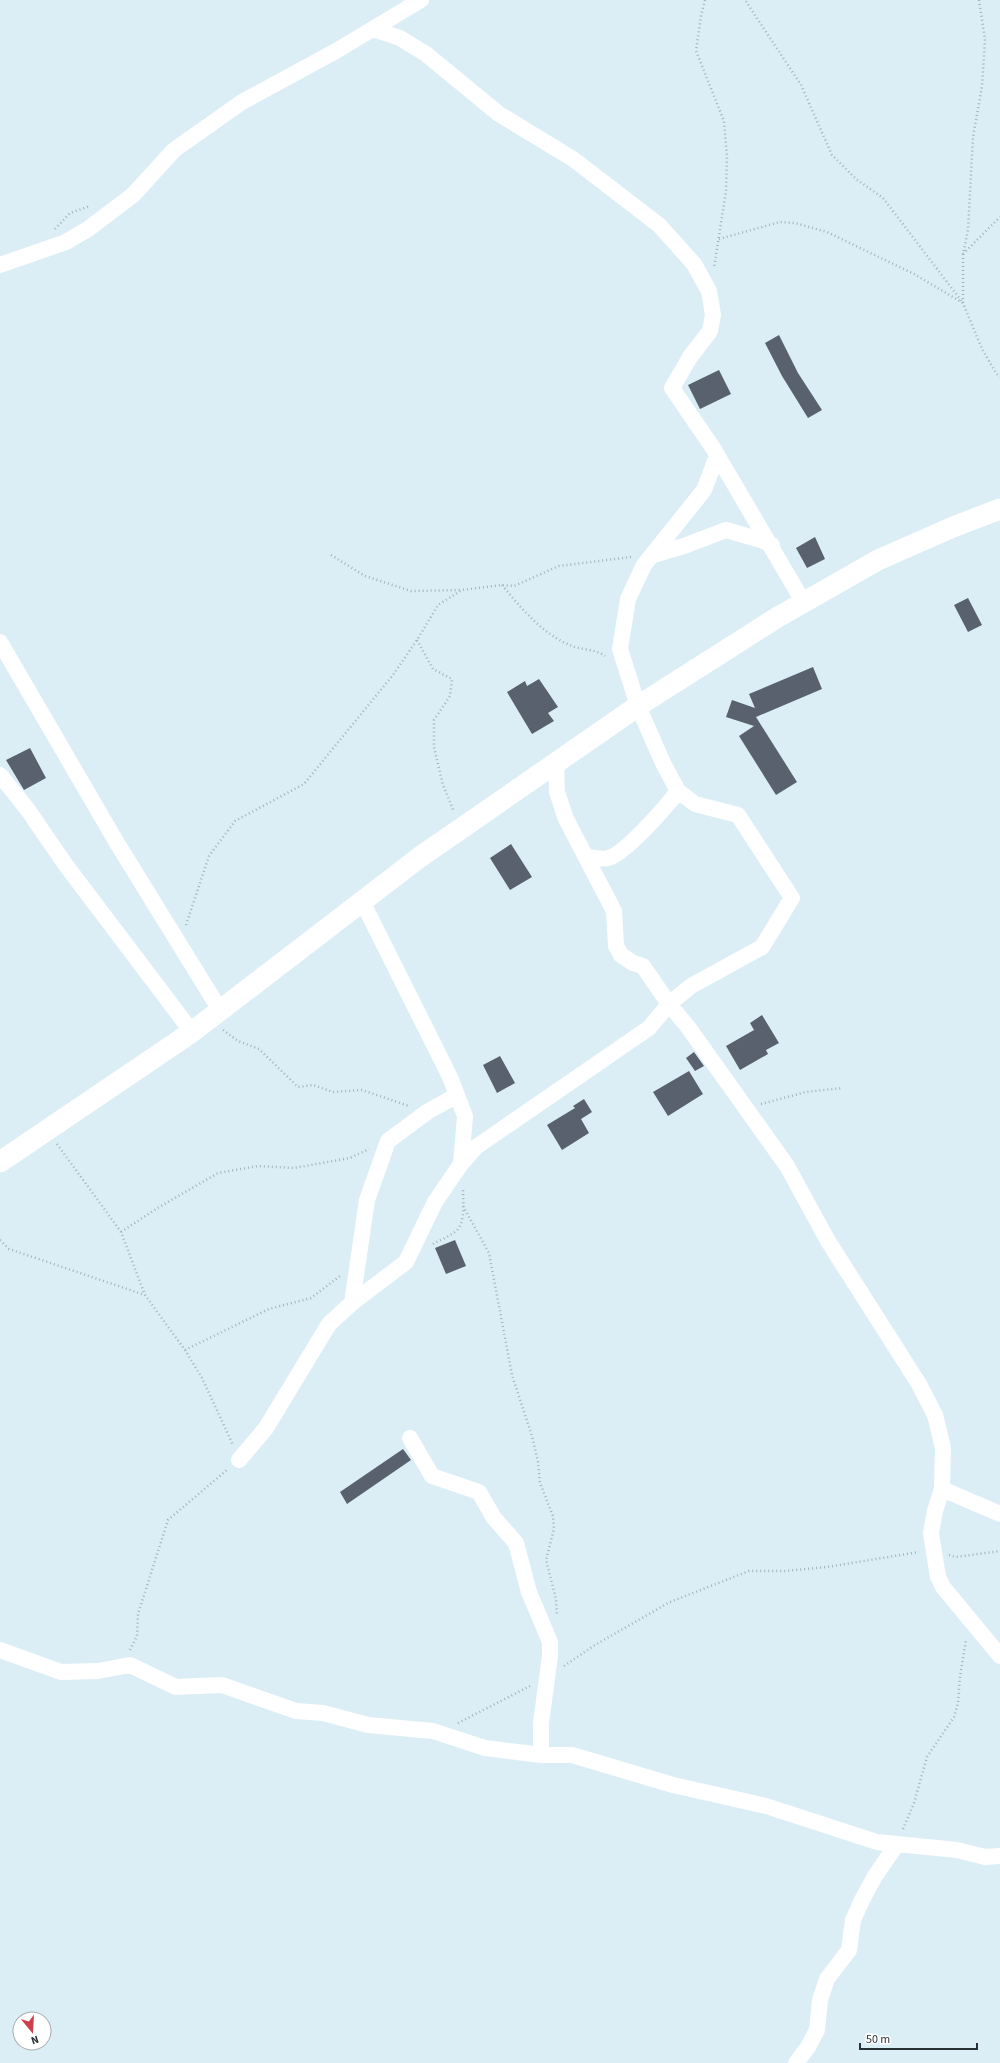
<svg xmlns="http://www.w3.org/2000/svg" width="1000" height="2063" font-family="'Source Sans 3',sans-serif">
  <style>
    .building { fill: #58616d }
    .lines { fill: none; stroke-linecap: round; stroke-linejoin: round }
    .path { stroke: #a2b2b8; stroke-width: 2.5; stroke-dasharray: 1 3; stroke-linecap: butt }
    .minor { stroke: #fff; stroke-width: 16 }
    .major { stroke: #fff; stroke-width: 21 }
  </style>
  <rect width="100%" height="100%" fill="#dbeef6"/>
  <path class="building" d="M779,335l19,38 24,37 -14,8 -26,-42 -17,-33z
    M719,370l12,24 -31,15 -12,-24z
    M815,537l10,22 -18,9 -11,-20z
    M968,598l14,27 -14,7 -14,-27z
    M813,667l9,22 -66,28 41,65 -21,13 -37,-59 15,-10 -28,-9 6,-17 23,8 -6,-14z
    M539,679l19,28 -10,6 6,8 -22,13 -25,-42 18,-11 2,5z
    M30,748l16,30 -22,12 -18,-30z
    M511,844l21,33 -22,13 -20,-32z
    M762,1015l17,28 -13,7 2,4 -28,16 -14,-24 28,-16 -4,-7z
    M694,1052l10,14 -9,5 -9,-13z
    M500,1056l15,27 -18,10 -14,-28z
    M689,1071l14,23 -35,22 -15,-24z
    M584,1099l8,13 -11,7 8,14 -27,17 -15,-25 28,-17 -2,-2z
    M455,1240l11,26 -20,8 -11,-26z
    M403,1449l8,11 -64,44 -7,-12z"/>
  <g class="lines">
    <path class="path" d="M705,0l-4,16 -5,35 28,70 3,36 -1,34 -12,77
      M979,0l6,39 -3,47 -9,51 -5,93 -5,24v49l19,46 14,24 4,4
      M55,229l15,-16 20,-7
      M719,239l61,-17 15,1 32,9 87,42 49,29 -80,-105 -27,-19 -24,-24 -31,-70 -56,-85
      M963,254l37,-37
      M331,555l34,21 46,15 51,-1
      M502,585c20,24 40,49 70,61 10,4 24,3 33,10
      M417,640l16,29 19,10 -2,17 -16,24v27l9,38 11,27
      M186,925l23,-69 26,-35 69,-37 89,-109 24,-35 21,-35 24,-15 40,-5 12,1 45,-20 72,-9
      M223,1030l15,11 21,8 39,38 15,-2 20,7 29,-2 47,16
      M761,1104l45,-12 37,-4
      M57,1144l64,88 24,63 40,55 17,28 31,67
      M463,1206l26,47 23,122 20,61 6,26 2,21 13,33 1,13 -8,31 10,39 1,17
      M121,1232l35,-23 62,-36 40,-7 36,2 56,-10 19,-9
      M0,1240l9,9 136,46
      M433,1244c7,-4 15,-7 22,-12 11,-9 8,-29 8,-42
      M185,1350l84,-41 42,-11 29,-22
      M949,1555l7,2 44,-6
      M130,1650l7,-14 1,-22 30,-94 60,-51
      M564,1666l31,-21 75,-43 79,-31h36l42,-4 92,-15
      M458,1723l72,-37
      M903,1829l11,-26 13,-46 27,-40 4,-14 2,-27 6,-36"/>
    <path class="minor" d="M373,29l27,9 26,16 73,60 74,45 86,66 35,39 15,27 4,24 -3,16 -20,26 -18,31 41,60 91,155
      M0,265l66,-23 22,-13 45,-34 41,-45 68,-48 94,-51 85,-51
      M653,555l31,-9 42,-16 35,10 11,5
      M0,642l117,201 103,167
      M556,763l1,29 9,27 48,92 2,35 5,9 12,8 10,3 26,38 19,23 99,139 41,75 91,143 16,31 8,33 -1,41 -7,22 -4,22 7,44 5,10 57,69
      M0,775l28,35 37,54 127,168
      M586,857c7,0 16,3 22,1 16,-3 59,-52 70,-67
      M461,1164l15,-17 173,-119 20,-24 22,-18 71,-39 30,-49 -54,-83 -43,-11 -17,-13 -15,-28 -25,-57 -18,-57 8,-50 16,-34 60,-75 13,-34
      M352,1303l54,-41 29,-60 26,-38 4,-48 -15,-39 -88,-176
      M410,1438l22,38 47,16 15,26 22,25 13,49 21,50v14l-9,67v32
      M239,1460l27,-32 63,-104 23,-21 15,-103 21,-59 39,-29 30,-17
      M942,1489l58,25
      M0,1650l61,22 37,-1 32,-6 46,22 46,-2 74,26 27,2 45,12 65,6 52,17 56,7h31l101,30 93,21 111,36 80,8 28,7 15,-1
      M796,2063l12,-16 9,-17 3,-30 7,-21 22,-29 4,-30 9,-20 13,-24 22,-32"/>
    <path class="major" d="M0,1162l192,-130 228,-175 218,-151 140,-89 100,-57 75,-33 47,-18"/>
  </g>
  <g transform="translate(32 2031) rotate(162)"><circle r="19" fill="#ffffff" stroke="#a9acad"/>
  <path d="M0-3L7 15L0 10L-7 15Z" fill="#cf3f49"/>
  <text y="-6" font-size="11" font-weight="bold" text-anchor="middle" fill="#283033">N</text>
  </g>
  <path d="M860 2043v6h117v-6" fill="none" stroke="#283033" stroke-width="2"/>
  <text x="866" y="2043" font-size="12" fill="#283033" stroke="#ffffff" stroke-width="3" paint-order="stroke">50 m</text>
</svg>
